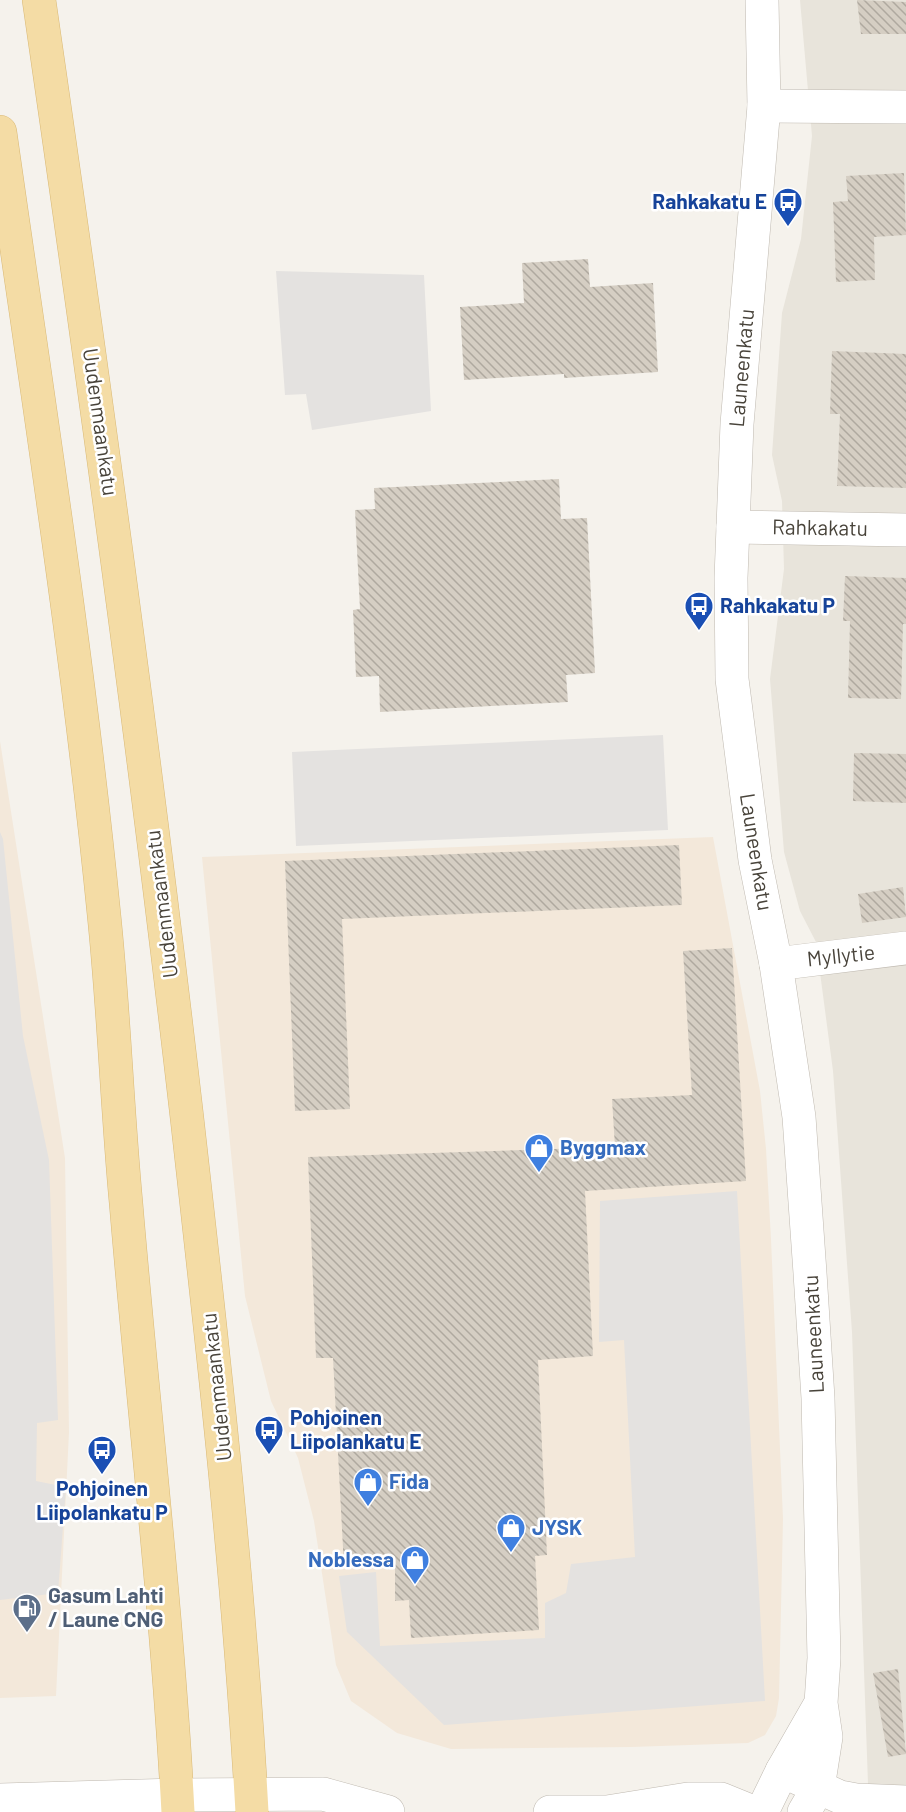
<svg xmlns="http://www.w3.org/2000/svg" width="906" height="1812" font-family="Barlow,sans-serif">
  <style>
    .residential { fill: #e8e4db }
    .commercial { fill: #f3e8da }
    .parking { fill: #e4e2e0 }
    .building { fill: url(#building-back-hatch) }
    .lines { fill: none; stroke-linecap: round; stroke-linejoin: round }
    .minor-casing { stroke: #bfb9b0; stroke-width: 34 }
    .tertiary-casing { stroke: #bfb9b0; stroke-width: 34 }
    .primary-casing { stroke: #d9b976; stroke-width: 34 }
    .minor { stroke: #fff; stroke-width: 33 }
    .tertiary { stroke: #fff; stroke-width: 33 }
    .primary { stroke: #f4dca5; stroke-width: 33 }
    .labels { text-anchor: middle; stroke-width: 5; stroke-linejoin: round; paint-order: stroke }
    .transit-label { font-size: 21px; font-weight: bold; fill: #164399; stroke: #fff; text-anchor: start }
    .street-label { font-size: 21px; fill: #48433a; stroke: #fff }
    .shop-label { font-size: 21px; font-weight: bold; fill: #366cbe; stroke: #fff; text-anchor: start }
    .service-label { font-size: 21px; font-weight: bold; fill: #4e5e75; stroke: #fff; text-anchor: start }
  </style>
  <defs>
    <pattern id="building-back-hatch" width="6" height="6" patternUnits="userSpaceOnUse" patternTransform="scale(1.5)"><rect width="6" height="6" fill="#d5cec3"/><path d="M-1 5l2 2M0 0l6 6M5-1l2 2" fill="none" stroke="#afa99f"/></pattern>
  </defs>
  <rect width="100%" height="100%" fill="#f5f2ec"/>
  <path class="residential" d="M800,0h106v1812h-37l-17,-480 -19,-261 -17,-129 -16,-31 -16,-59 -14,-173 14,-110 -2,-68 -10,-46 10,-142 19,-74 11,-103z"/>
  <path class="commercial" d="M0,741l65,417 4,274 -13,264 -56,2z
    M713,837l47,254 6,58 5,90 12,280 -4,179 -3,18 -11,19 -17,8 -117,4 -180,2 -54,-16 -46,-32 -15,-36 -22,-144 -16,-63 -27,-57 -26,-105 -43,-439z"/>
  <path class="parking" d="M276,271l148,4 7,136 -119,19 -6,-36 -21,1z
    M663,735l5,95 -372,16 -4,-94z
    M0,832l3,7 20,197 26,124 9,260 -21,3 -1,58 30,6 -8,106 -58,7z
    M737,1191l28,510 -321,24 -97,-93 -8,-56 37,-4 4,74 165,-8v-35l21,-10 5,-29 64,-7 -11,-217 -25,2 1,-141z"/>
  <path class="building" d="M857,0l49,2v32h-45z
    M904,173l2,62 -32,2 1,43 -39,2 -3,-80 15,-1 -2,-25z
    M588,259l2,28 63,-4 5,89 -94,6v-4l-100,6 -4,-73 64,-4 -2,-40z
    M832,351l74,3v134l-69,-2 3,-72h-10z
    M559,479l2,40 26,-1 8,155 -29,2 2,27 -188,10 -1,-36 -23,1 -3,-67 7,-1 -5,-99 20,-1 -1,-21z
    M845,576l61,2v46h-3l-2,75 -53,-1 2,-77h-7z
    M854,753l52,1v49l-53,-2z
    M679,845l3,60 -340,14 8,190 -55,2 -10,-250z
    M903,887l3,30 -44,6 -4,-29z
    M732,948l14,233 -161,10 8,165 -55,4 9,195 -12,1 4,74 -128,8 -2,-38 -14,1v-35l-51,1 -11,-209h-17l-8,-201 307,-10 -3,-48 80,-4 -9,-144z
    M898,1669l8,85 -18,3 -15,-84z"/>
  <g class="lines">
    <g class="minor-casing">
      <path id="minor" d="M764,106l142,1
        M733,527l173,3
        M776,964l130,-16
        M782,1771l58,26 16,3 50,2"/>
    </g>
    <g class="tertiary-casing">
      <path id="tertiary" d="M762,0l2,106 -27,318 -6,154 1,101 23,181 21,104 23,153 11,156 8,125 6,260 -3,45 5,34 -8,51 -14,24
        M0,1800l177,-5 146,-1 65,18
        M550,1812h57l81,-13h33l32,13
        M762,1812l20,-41 39,-68"/>
    </g>
    <g class="primary-casing">
      <path id="primary" d="M39,0c54,372 105,744 148,1118 26,231 52,462 65,694
        M0,132c37,261 78,521 104,783 10,96 13,192 22,288 17,203 41,405 52,609"/>
    </g>
    <use href="#minor" class="minor"/>
    <use href="#tertiary" class="tertiary"/>
    <use href="#primary" class="primary"/>
  </g>
  <defs>
    <g id="bus-pin" transform="scale(1.5)"><path d="M0 17L-7.5 6A9.5 9.5 0 1 1 7.5 6Z" fill="#1a4fb4" stroke="#fff"/><path d="M-5-6H5V4H4V6H2V4H-2V6H-4V4H-5ZM-3.5-4V0h7V-4ZM-3.5 1.2v1.5H-2V1.2ZM2 1.2v1.5H3.5V1.2Z" fill="#fff"/></g>
    <g id="shop-pin" transform="scale(1.5)"><path d="M0 17L-7.5 6A9.5 9.5 0 1 1 7.5 6Z" fill="#3f7fe0" stroke="#fff"/><path d="M-5-2.5h2.3a2.7 3.5 0 0 1 5.4 0H5L5.5 6h-11ZM-1.5-2.5h3a1.5 2.3 0 0 0-3 0Z" fill="#fff"/></g>
    <g id="fuel-pin" transform="scale(1.5)"><path d="M0 17L-7.5 6A9.5 9.5 0 1 1 7.5 6Z" fill="#5c6f8a" stroke="#fff"/><path d="M-5.5-6h7V0h2V4h1.3V-2.5L3-4.5l.8-.8L6-3V5H2.5V1h-1V6h-7ZM-4.2-4.7v3.2H.2V-4.7Z" fill="#fff"/></g>
  </defs>
  <g fill-rule="evenodd">
    <use href="#bus-pin" x="788" y="202"/>
    <use href="#bus-pin" x="699" y="606"/>
    <use href="#shop-pin" x="539" y="1148"/>
    <use href="#bus-pin" x="269" y="1430"/>
    <use href="#bus-pin" x="102" y="1450"/>
    <use href="#shop-pin" x="368" y="1482"/>
    <use href="#shop-pin" x="511" y="1528"/>
    <use href="#shop-pin" x="415" y="1560"/>
    <use href="#fuel-pin" x="27" y="1608"/>
  </g>
  <g class="labels">
    <g class="transit-label">
      <text x="767" y="209" text-anchor="end">Rahkakatu E</text>
      <text x="720" y="613">Rahkakatu P</text>
      <text x="290" y="1425">Pohjoinen<tspan x="290" dy="24">Liipolankatu E</tspan></text>
      <text x="102" y="1496" text-anchor="middle">Pohjoinen<tspan x="102" dy="24">Liipolankatu P</tspan></text>
    </g>
    <g class="street-label">
      <text transform="translate(742 368) rotate(-85)" y="7">Launeenkatu</text>
      <text transform="translate(100 422) rotate(82)" y="7">Uudenmaankatu</text>
      <text transform="translate(820 528) rotate(1)" y="7">Rahkakatu</text>
      <text transform="translate(756 852) rotate(81)" y="7">Launeenkatu</text>
      <text transform="translate(162 904) rotate(-97)" y="7">Uudenmaankatu</text>
      <text transform="translate(841 956) rotate(-6)" y="7">Myllytie</text>
      <text transform="translate(814 1334) rotate(-93)" y="7">Launeenkatu</text>
      <text transform="translate(217 1387) rotate(-96)" y="7">Uudenmaankatu</text>
    </g>
    <g class="shop-label">
      <text x="560" y="1155">Byggmax</text>
      <text x="389" y="1489">Fida</text>
      <text x="532" y="1535">JYSK</text>
      <text x="394" y="1567" text-anchor="end">Noblessa</text>
    </g>
    <g class="service-label">
      <text x="48" y="1603">Gasum Lahti<tspan x="48" dy="24">/ Laune CNG</tspan></text>
    </g>
  </g>
</svg>
